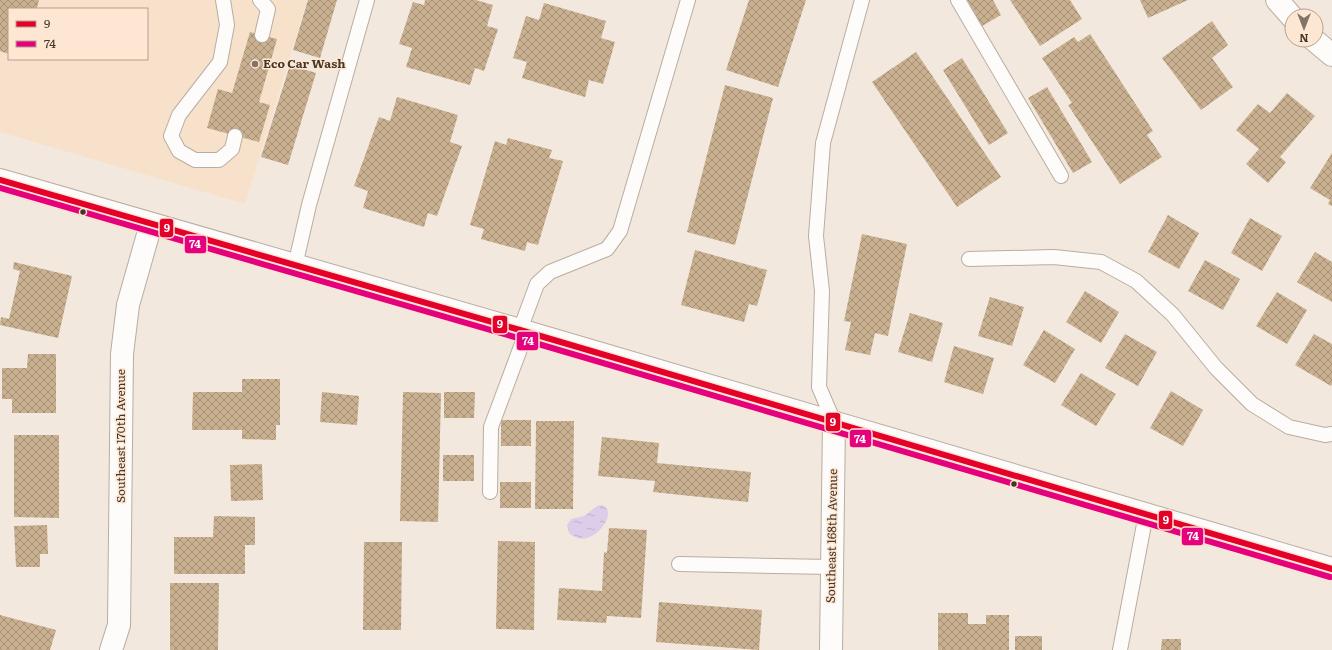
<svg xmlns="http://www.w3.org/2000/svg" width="1332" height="650" font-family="Literata,serif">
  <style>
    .built { fill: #f8e1cb; fill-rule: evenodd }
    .water { fill: url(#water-ripples) }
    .building { fill: url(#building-cross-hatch) }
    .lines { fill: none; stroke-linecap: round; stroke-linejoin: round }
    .lane-casing { stroke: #b8ada2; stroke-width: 16 }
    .street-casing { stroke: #b8ada2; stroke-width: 24 }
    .primary-casing { stroke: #b8ada2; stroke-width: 24 }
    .lane { stroke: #fdfcfa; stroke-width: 14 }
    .street { stroke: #fdfcfa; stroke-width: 22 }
    .primary { stroke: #fdfcfa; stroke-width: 22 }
    .bus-1-casing { stroke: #fde7d3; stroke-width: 9 }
    .bus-2-casing { stroke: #fde7d3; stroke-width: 9 }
    .bus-1 { stroke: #e4002b; stroke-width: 6 }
    .bus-2 { stroke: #e5007d; stroke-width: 6 }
    .poi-dot { fill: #817467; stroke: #fde7d3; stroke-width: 1.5 }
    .bus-dot { fill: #443528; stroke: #fde7d3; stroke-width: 1.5 }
    .labels { text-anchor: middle; stroke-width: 3; stroke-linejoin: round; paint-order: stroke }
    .poi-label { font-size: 12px; font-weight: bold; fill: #443528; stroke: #fde7d3; text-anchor: start }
    .street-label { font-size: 12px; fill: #443528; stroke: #fde7d3 }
    .line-badge { stroke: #fde7d3; stroke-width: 1.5 }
    .badge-label { font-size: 11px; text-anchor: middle; font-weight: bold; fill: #fff }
  </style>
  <defs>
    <pattern id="water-ripples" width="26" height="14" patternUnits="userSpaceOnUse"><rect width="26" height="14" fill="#ddcdea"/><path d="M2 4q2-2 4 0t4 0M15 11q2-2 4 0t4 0" fill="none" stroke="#bfb1c9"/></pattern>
    <pattern id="building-cross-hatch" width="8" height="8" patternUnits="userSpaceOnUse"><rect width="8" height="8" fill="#c9b091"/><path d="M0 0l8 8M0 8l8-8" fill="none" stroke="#a59076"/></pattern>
  </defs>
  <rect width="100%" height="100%" fill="#f3e8dd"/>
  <path class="built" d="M0,0h307l-62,204 -245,-72zM9,9h138v50h-138z"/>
  <path class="water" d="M601,505c21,5 -10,49 -32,28l-2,-8 4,-6 13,-3 13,-10z"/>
  <path class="building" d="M0,0h39l-2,8 3,1h-31v45l-9,-3z
    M308,0h29l-17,58 -27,-8z
    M425,0h51l17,5 -6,21 11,3 -14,42 -9,-3 -5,17 -64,-18 6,-19 -13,-4 14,-42 11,3z
    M749,0h57l-28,87 -52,-17z
    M967,0h26l8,15 -19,11z
    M1010,0h60l12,19 -42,27z
    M1140,0h48l-40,18z
    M544,3l62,18 -5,17 14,4 -12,42 -14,-4 -4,17 -63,-19 5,-16 -14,-4 13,-42 13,4z
    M1212,21l16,24 -16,13 21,29 -32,23 -39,-52z
    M250,32l27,7 -18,63 11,3 -11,37 -52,-14 11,-39 14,4z
    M1090,34l63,97 -6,4 15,22 -42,27 -52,-79 4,-2 -30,-45 32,-21 4,5z
    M916,52l85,125 -44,30 -85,-125z
    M962,58l46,75 -19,12 -46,-75z
    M290,65l26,8 -28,92 -27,-8z
    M725,85l48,13 -38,147 -48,-13z
    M1047,87l45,75 -19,11 -45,-75z
    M1287,93l28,23 -35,41 6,5 -18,21 -22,-19 13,-15 -23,-19 22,-26 12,9z
    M397,97l61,18 -8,27 12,4 -25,70 -9,-3 -4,14 -61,-19 5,-17 -14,-5 25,-69 11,4z
    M508,138l44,12 -3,8 14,3 -25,84 -11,-3 -2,9 -44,-12 3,-10 -14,-4 25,-84 11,4z
    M1332,153v53l-4,-2 2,-4 -20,-12z
    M1168,215l31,18 -20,36 -31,-17z
    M1250,218l32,18 -20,35 -31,-18z
    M862,234l45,10 -19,92 -13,-3 -5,22 -25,-5 6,-28 -7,-1z
    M695,250l72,20 -10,36 -8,-2 -5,18 -63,-17z
    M1315,252l17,10v40l-35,-20z
    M1205,260l35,19 -17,31 -35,-19z
    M14,262l58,14 -14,62 -58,-13 1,-8 8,2 11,-48 -7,-2z
    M1085,291l34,21 -18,31 -35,-21z
    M1277,292l30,18 -20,34 -31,-18z
    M990,297l34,10 -12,39 -34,-10z
    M910,313l33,10 -11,39 -34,-10z
    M1044,330l31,19 -20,34 -32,-18z
    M1125,334l32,18 -19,34 -33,-18z
    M1314,334l18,10v40l-1,2 -36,-21z
    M954,346l40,12 -11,36 -39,-12z
    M28,354h28v59h-44v-14h-10v-31h25z
    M1081,373l35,21 -20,32 -35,-21z
    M242,379h38v46h-4v15l-34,-1v-9h-50l1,-38h49z
    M1171,391l32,19 -20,36 -33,-18z
    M322,392l37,4 -2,29 -37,-3z
    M403,392l38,1 -3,129 -38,-1z
    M444,392h31l-1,26h-30z
    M501,420h30v26h-30z
    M536,421h38l-1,88h-38z
    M14,435h45v83l-45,-1z
    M602,437l57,6 -2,20 94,9 -3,30 -95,-10 2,-11 -57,-5z
    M443,455h31v26h-31z
    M262,464l1,36 -32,1 -1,-36z
    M500,482h31v26h-31z
    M214,516l41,1v28h-10v29h-71v-37h39z
    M47,525l1,29h-8v13h-24l-2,-41z
    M609,528l38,2 -6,88 -34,-2 -1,7 -49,-3 2,-32 43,3 2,-39 3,1z
    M498,541l37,1 -1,88 -38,-1z
    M364,542h38l-1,88h-38z
    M170,583h49l-1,67h-48z
    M659,602l103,8 -3,40 -103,-8z
    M938,613h30v11h18v-9h23v35h-71z
    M0,615l56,15 -6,20h-50z
    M1015,636h27v14h-27z
    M1162,639h19v11h-20z"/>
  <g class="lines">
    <g class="lane-casing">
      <path id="lane" d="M223,0l4,25 -7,37 -41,53 -8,21 8,15 16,9h24l13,-11 3,-13
        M260,0l8,9 -6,26
        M958,0l103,176
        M969,259l85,-2 47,5 35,19 37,34 43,53 36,36 37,23 36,8 7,-1
        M295,266l14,-61 58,-205
        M520,330l17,-46 13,-12 57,-23 13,-18 68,-231
        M834,422l-15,-35 3,-96 -6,-55 7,-93 39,-143
        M490,492l1,-65 35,-94
        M679,564l153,3
        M1120,650l26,-136"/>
    </g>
    <g class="street-casing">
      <path id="street" d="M1277,0l15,17
        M1314,40l18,15
        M111,650l8,-25 3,-271 6,-49 23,-81
        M831,650l3,-228"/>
    </g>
    <g class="primary-casing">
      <path id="primary" d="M0,180l520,150 812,239"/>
    </g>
    <use href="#lane" class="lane"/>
    <use href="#street" class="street"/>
    <use href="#primary" class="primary"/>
    <g class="bus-1-casing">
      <path id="bus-1" d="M0,180l520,150 812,239"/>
    </g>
    <g class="bus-2-casing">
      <path id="bus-2" d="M0,188l518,150 812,239"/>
    </g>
    <use href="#bus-1" class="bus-1"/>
    <use href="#bus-2" class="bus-2"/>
  </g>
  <circle class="poi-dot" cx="255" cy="64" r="4"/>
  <g class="bus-dot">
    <circle cx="83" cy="212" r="3.5"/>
    <circle cx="1014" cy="484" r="3.5"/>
  </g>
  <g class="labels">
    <g class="poi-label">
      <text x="263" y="68">Eco Car Wash</text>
    </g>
    <g class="street-label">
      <text transform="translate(121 436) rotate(-90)" y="4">Southeast 170th Avenue</text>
      <text transform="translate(832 536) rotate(-89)" y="4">Southeast 168th Avenue</text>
    </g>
  </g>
  <g class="line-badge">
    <rect x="159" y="218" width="15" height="20" rx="4" fill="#e4002b"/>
    <rect x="184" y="235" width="23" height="19" rx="4" fill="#e5007d"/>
    <rect x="492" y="315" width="16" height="19" rx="4" fill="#e4002b"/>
    <rect x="516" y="331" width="23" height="20" rx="4" fill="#e5007d"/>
    <rect x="825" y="412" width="16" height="20" rx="4" fill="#e4002b"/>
    <rect x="849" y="429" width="23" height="19" rx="4" fill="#e5007d"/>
    <rect x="1158" y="510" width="15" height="20" rx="4" fill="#e4002b"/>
    <rect x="1181" y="527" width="23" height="19" rx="4" fill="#e5007d"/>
  </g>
  <g class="badge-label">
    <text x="167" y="232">9</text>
    <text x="195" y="248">74</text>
    <text x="500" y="328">9</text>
    <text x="528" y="345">74</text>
    <text x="833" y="426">9</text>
    <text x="860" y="443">74</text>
    <text x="1166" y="524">9</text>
    <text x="1193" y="540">74</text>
  </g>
  <rect x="8" y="8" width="140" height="52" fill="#fde7d3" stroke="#b3a08f"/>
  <rect x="16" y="21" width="20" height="6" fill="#e4002b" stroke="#b3a08f"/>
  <text x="44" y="28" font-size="12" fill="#443528">9</text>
  <rect x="16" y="41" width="20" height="6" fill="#e5007d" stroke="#b3a08f"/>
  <text x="44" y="48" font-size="12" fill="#443528">74</text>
  <g transform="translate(1304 28) rotate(180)"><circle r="19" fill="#fde7d3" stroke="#b3a08f"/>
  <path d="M0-3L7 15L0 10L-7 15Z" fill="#817467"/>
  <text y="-6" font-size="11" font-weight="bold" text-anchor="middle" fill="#443528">N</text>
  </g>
</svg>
